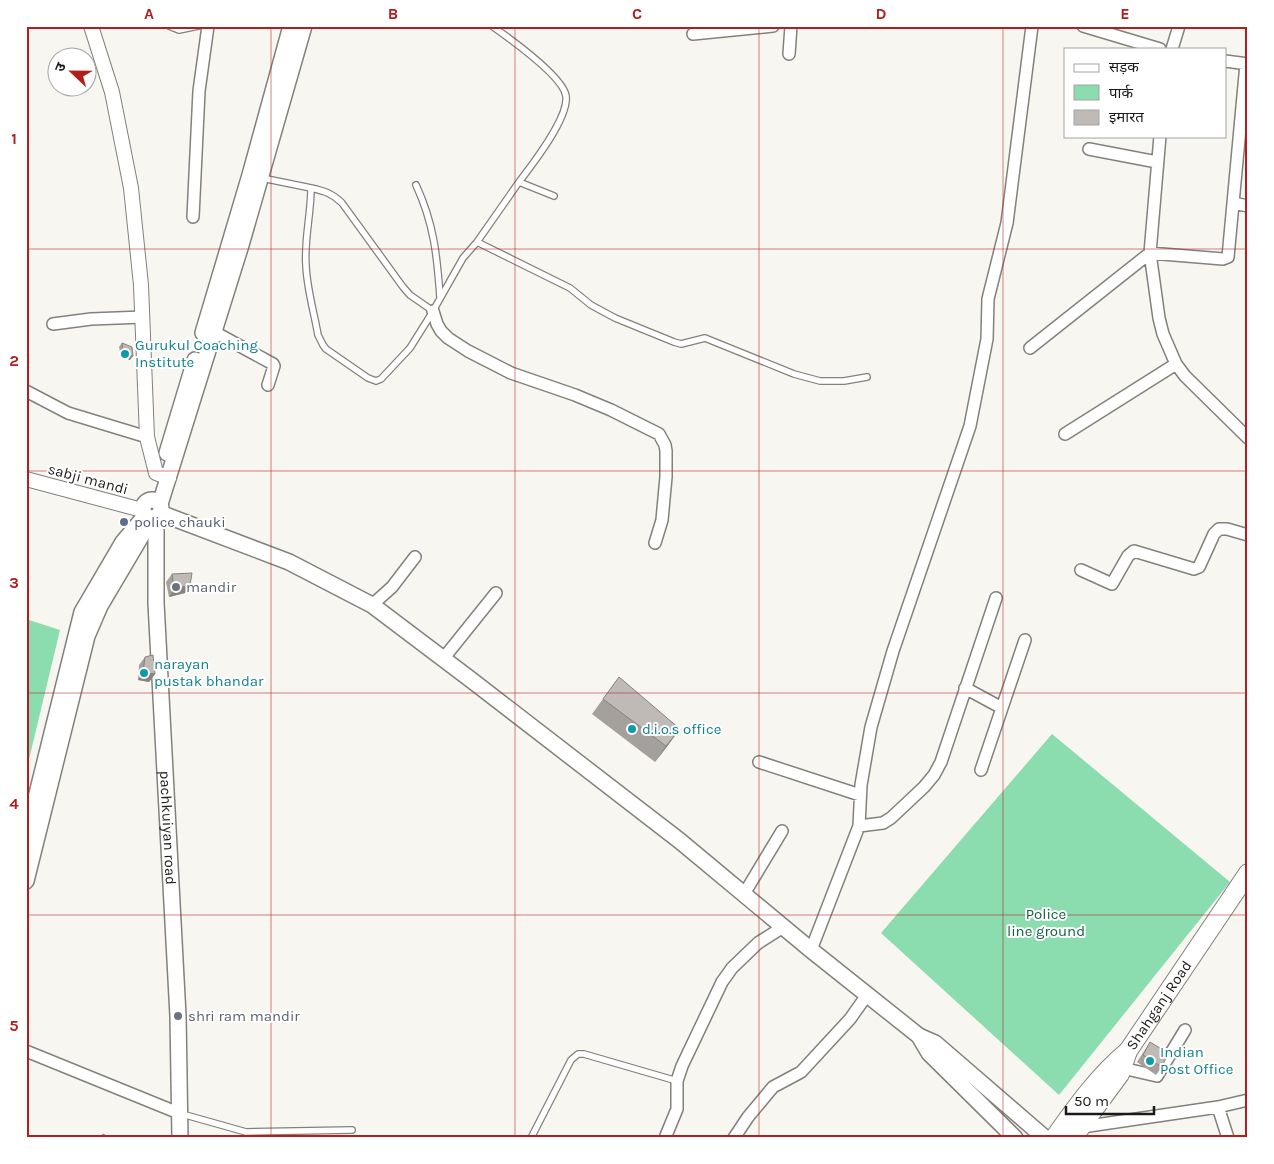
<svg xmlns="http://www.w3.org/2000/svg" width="1274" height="1164" font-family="Karla,'Noto Sans Devanagari',sans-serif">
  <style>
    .green { fill: #8bdcae }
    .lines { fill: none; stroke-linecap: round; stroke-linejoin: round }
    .service-casing { stroke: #83817c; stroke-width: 8 }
    .minor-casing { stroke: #83817c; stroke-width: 14 }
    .tertiary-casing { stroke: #83817c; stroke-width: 16 }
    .secondary-casing { stroke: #83817c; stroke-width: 18 }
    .primary-casing { stroke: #83817c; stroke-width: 20 }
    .service { stroke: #fff; stroke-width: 5.5 }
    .minor { stroke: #fff; stroke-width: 11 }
    .tertiary { stroke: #fff; stroke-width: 14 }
    .secondary { stroke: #fff; stroke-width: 15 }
    .primary { stroke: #fff; stroke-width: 18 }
    .wall { fill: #a4a09d }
    .shaded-wall { fill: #86827f }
    .building { fill: #bfbab6; stroke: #86827f }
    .grid { fill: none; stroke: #b01f1d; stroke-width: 1; stroke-opacity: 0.55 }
    .culture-dot { fill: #0f9aa8; stroke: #fff; stroke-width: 2 }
    .service-dot { fill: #5c6f8a; stroke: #fff; stroke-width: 2 }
    .worship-dot { fill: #6b7280; stroke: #fff; stroke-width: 2 }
    .labels { text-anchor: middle; stroke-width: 4; stroke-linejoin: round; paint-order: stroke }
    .culture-label { font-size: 15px; fill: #0d838f; stroke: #fff; text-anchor: start }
    .street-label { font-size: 15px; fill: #1b1a18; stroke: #fff }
    .service-label { font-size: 15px; fill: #4e5e75; stroke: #fff; text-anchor: start }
    .worship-label { font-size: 15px; fill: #5b616d; stroke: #fff; text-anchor: start }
    .park-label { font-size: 15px; fill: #10613d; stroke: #fff }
    .neatline { fill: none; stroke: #b01f1d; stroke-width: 2 }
    .grid-label { font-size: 16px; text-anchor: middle; font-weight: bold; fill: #b01f1d }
  </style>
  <rect width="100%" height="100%" fill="#f7f6f0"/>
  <path class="green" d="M26,619l34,11 -34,142z
    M1052,734l178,148 -171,213 -178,-162z"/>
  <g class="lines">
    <g class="service-casing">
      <path id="service" d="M169,26l10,4 19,-4
        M492,26c17,12 71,50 74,70 3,22 -34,69 -47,86
        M262,178l49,10c0,26 -7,52 -5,78 1,23 8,46 12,69l5,10 3,4 42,29 8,3 5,-2 29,-31 22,-35
        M416,185c18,39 21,70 24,112
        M311,188c13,3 21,5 31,15l61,84 7,8 23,16 30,-53 14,-16 93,46 21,17 24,13 59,24 7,2 24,-6 89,36 26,7h24l23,-4
        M477,242l42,-60 35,14
        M182,1114l64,18 106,-2
        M531,1138l40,-78 7,-6h6l93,27"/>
    </g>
    <g class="minor-casing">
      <path id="minor" d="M1083,26l77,23
        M693,34l80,-8
        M1172,49l7,-23
        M789,54l2,-28
        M1225,61l23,3
        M1160,136l-10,117 9,65 4,16 13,30 9,12 63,62
        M1089,149l68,13
        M1233,203l15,3
        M193,217l6,-126 9,-65
        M433,311l4,13 4,7 7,7 20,13 43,22 64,22 36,15 48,24 6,11 1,6v26l-4,43 -7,23
        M53,324l38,-5 52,-2
        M207,328l66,36 1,2 -6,19
        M1030,348l120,-95 73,6 5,-2 18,-193
        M26,391l42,22 79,24
        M1065,434l111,-70
        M1081,570l31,14 16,-28 6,-5 60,18 5,-2 15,-33 5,-5h8l21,6
        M372,605l20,-18 23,-30
        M443,659l53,-66
        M965,688l37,20
        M759,762l101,33
        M981,770l44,-130
        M859,826l24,-3 8,-5 33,-31 10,-12 7,-13 55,-164
        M744,894l38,-63
        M811,950l48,-124 2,-41 10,-58 22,-76 77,-225 17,-87 1,-40 19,-76 25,-197
        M26,1051l155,63
        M1122,1068l35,8 28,-46
        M1218,1107l10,31
        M1082,1127l136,-20 30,-7
        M665,1138l12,-29v-28l5,-15 40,-84 10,-14 26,-25 25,-16
        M734,1138l14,-21 25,-30 28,-15 49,-53 17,-24"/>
    </g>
    <g class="tertiary-casing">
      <path id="tertiary" d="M91,26l21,66 19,96 10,97 6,152 9,36 13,5
        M26,479l116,31"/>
    </g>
    <g class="secondary-casing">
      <g id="secondary">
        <path d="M203,333l47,-158 41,-149"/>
        <path d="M167,453l28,-93"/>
        <circle cx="152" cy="509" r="9"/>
        <path d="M160,504l81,-259 63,-219"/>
        <path d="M160,513l129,49 83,43 98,74 210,162 131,109 108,86 16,7 110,95"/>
        <path id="s1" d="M156,517v86l22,413 2,122"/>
        <path d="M26,838l56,-226 41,-70 22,-26"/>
        <path d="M26,881l61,-245 13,-30 52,-88"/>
        <path d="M919,1036l10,17 86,85"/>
      </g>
    </g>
    <g class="primary-casing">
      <g id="primary">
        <path d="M1054,1138c22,-31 44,-62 74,-87"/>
        <path id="s2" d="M1073,1138l47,-64 8,-23 120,-178"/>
      </g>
    </g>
    <use href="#service" class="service"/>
    <use href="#minor" class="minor"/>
    <use href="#tertiary" class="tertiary"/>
    <use href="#secondary" class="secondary"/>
    <use href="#primary" class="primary"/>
  </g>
  <path class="wall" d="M122,343l8,17 -9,-4 -2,-9z
    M172,574l13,19 -16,4 -3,-15z
    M145,657l10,17 -6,8 -11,-2 1,-15z
    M603,699l66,45 -14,18 -63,-48z
    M1150,1042l12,25 -6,8 -19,-13z"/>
  <path class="shaded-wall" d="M123,352l10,4 -3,4 -9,-4z
    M190,585l-5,8 -16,4 5,-8z
    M143,672l12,2 -6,8 -11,-2z
    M680,729l-11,15 -14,18 11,-16z"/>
  <path class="building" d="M122,343l10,4 1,9 -10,-4z
    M192,573l-2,12 -16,4 -2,-15z
    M153,655l2,19 -12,-2 2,-15z
    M619,677l61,52 -14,17 -63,-47z
    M1150,1042l18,11 -6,14 -19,-12z
    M103,1134l7,4h-9z"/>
  <path class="grid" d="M271,26v1112M515,26v1112M759,26v1112M1003,26v1112M26,249h1222M26,471h1222M26,693h1222M26,915h1222"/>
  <g class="culture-dot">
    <circle cx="125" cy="354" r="5"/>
    <circle cx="144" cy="673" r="5"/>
    <circle cx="632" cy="729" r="5"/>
    <circle cx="1150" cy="1061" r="5"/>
  </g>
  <circle class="service-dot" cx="124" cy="522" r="5"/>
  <g class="worship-dot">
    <circle cx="176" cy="587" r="5"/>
    <circle cx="178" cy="1016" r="5"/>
  </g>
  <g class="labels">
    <g class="culture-label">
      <text x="135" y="350">Gurukul Coaching<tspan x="135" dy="17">Institute</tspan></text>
      <text x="154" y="669">narayan<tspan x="154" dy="17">pustak bhandar</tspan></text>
      <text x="642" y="734">d.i.o.s office</text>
      <text x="1160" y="1057">Indian<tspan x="1160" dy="17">Post Office</tspan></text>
    </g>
    <g class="street-label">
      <text transform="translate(88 479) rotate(15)" y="5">sabji mandi</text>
      <text dy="5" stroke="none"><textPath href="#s1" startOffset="311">pachkuiyan road</textPath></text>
      <text dy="5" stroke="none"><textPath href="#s2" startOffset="159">Shahganj Road</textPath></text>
    </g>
    <g class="service-label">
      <text x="134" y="527">police chauki</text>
    </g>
    <g class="worship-label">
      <text x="186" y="592">mandir</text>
      <text x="188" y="1021">shri ram mandir</text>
    </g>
    <g class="park-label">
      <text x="1046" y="919">Police<tspan x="1046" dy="17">line ground</tspan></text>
    </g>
  </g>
  <rect width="1274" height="1164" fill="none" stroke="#ffffff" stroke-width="55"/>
  <rect x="1064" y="48" width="162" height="90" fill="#ffffff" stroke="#a4a3a3"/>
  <rect x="1074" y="64" width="25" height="8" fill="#ffffff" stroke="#a4a3a3"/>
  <text x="1109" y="72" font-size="15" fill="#1b1a18">सड़क</text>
  <rect x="1074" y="85" width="25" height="15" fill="#8bdcae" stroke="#a4a3a3"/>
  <text x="1109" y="98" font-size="15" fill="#1b1a18">पार्क</text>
  <rect x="1074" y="110" width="25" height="15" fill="#bfbab6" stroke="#a4a3a3"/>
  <text x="1109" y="122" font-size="15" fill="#1b1a18">इमारत</text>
  <g transform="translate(72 72) rotate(292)"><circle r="24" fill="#ffffff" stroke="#a4a3a3"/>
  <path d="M0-4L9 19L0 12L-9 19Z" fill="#b01f1d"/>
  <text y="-8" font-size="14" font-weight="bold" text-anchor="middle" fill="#1b1a18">उ</text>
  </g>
  <path d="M1066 1106v8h88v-8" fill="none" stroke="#1b1a18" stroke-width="2.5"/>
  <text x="1074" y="1106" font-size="15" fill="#1b1a18" stroke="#ffffff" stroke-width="4" paint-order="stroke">50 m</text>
  <rect x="28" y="28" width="1218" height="1108" class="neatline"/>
  <g class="grid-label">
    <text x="149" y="19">A</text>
    <text x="393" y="19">B</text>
    <text x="637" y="19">C</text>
    <text x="881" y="19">D</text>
    <text x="1125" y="19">E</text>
    <text x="14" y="144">1</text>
    <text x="14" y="366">2</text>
    <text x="14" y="588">3</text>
    <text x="14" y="809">4</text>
    <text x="14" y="1031">5</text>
  </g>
</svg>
